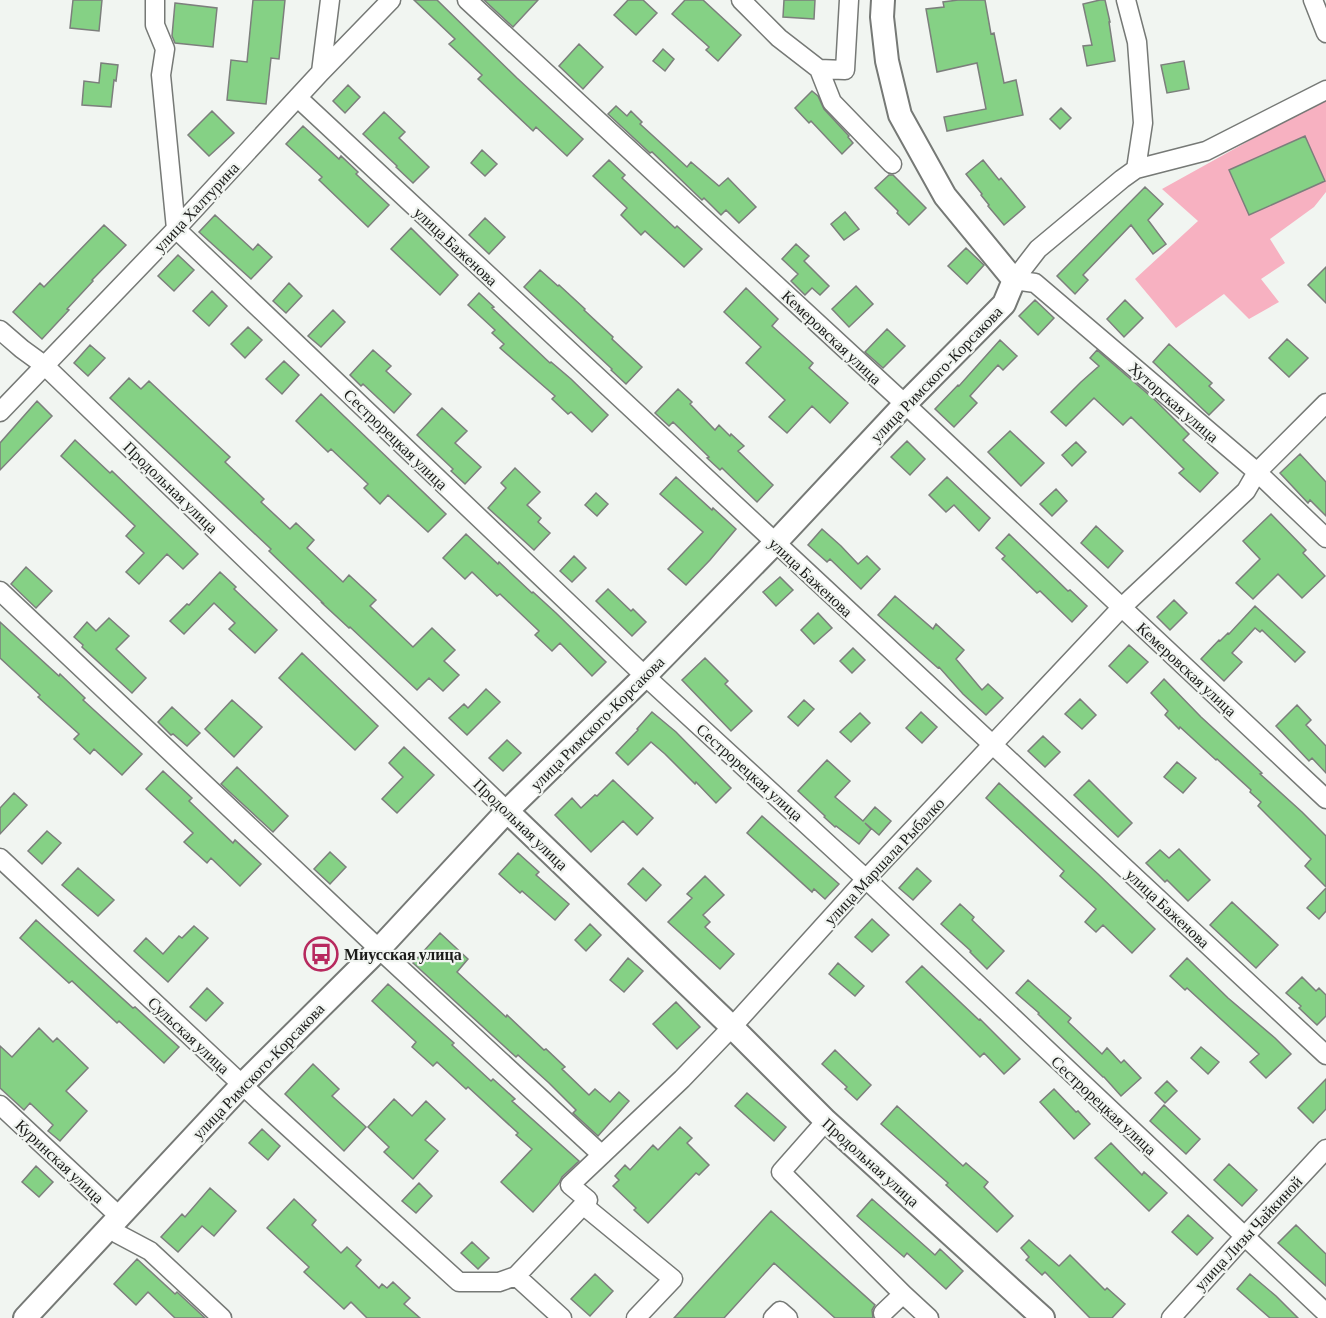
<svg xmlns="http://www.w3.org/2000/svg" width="1326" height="1318" font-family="'Crimson Pro',serif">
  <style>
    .green { fill: #f7b1c1 }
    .building { fill: #85d185; stroke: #7c7f7c; stroke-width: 1.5 }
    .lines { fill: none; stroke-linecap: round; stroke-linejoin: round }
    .minor-casing { stroke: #767976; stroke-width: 21 }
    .major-casing { stroke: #767976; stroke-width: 26 }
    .minor { stroke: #fff; stroke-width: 18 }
    .major { stroke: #fff; stroke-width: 22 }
    .labels { text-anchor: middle; stroke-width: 4.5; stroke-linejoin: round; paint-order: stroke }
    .street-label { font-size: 16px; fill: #1a1b19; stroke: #f1f5f1 }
    .poi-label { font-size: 16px; font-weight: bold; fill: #1a1b19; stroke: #f1f5f1; text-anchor: start }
  </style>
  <rect width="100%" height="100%" fill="#f1f5f1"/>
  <path class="green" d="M1326,98v94l-12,15 -44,32 15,24 -24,16 18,23 -30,17 -25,-25 -48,34 -41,-49 63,-58 -36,-32z"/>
  <path class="building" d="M73,0h29l-3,31 -29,-3z
    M253,0h32l-6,59 -8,-1 -5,46 -39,-4 4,-40 16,2z
    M414,0h23l80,78 66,61 -16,17 -31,-29 -3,4 -55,-52 4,-4 -33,-31 6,-5z
    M484,0h54l-25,27z
    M628,0h15l14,13 -21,22 -22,-20z
    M685,0h18l38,35 -23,26 -12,-11 3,-3 -37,-33z
    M784,0h31l-1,19 -31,-2z
    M958,0h27l6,34 3,-1 10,50 12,-3 7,35 -76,16 -3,-14 42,-8 -9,-46 -40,9 -11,-63 18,-2 -1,-5z
    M1100,0h5l5,22h-1l6,39 -28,5 -4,-20 9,-1 -9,-41z
    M175,3l42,5 -4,39 -38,-4 -3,-7z
    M579,44l24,23 -20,22 -24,-23z
    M663,49l11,10 -9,12 -12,-10z
    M1184,61l5,28 -22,4 -6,-28z
    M101,63l17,2 -2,16 -2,-1 -3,27 -29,-2 2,-24 15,2z
    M348,85l12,12 -15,16 -12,-12z
    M812,91l6,5 6,13 25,27 -1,1 5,6 -11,11 -31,-33 -2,2 -14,-15z
    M616,106l11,10 4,-5 11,11 -2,2 47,43 4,-5 28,24 9,-8 28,29 -17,16 -13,-13 -5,5 -17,-17 -2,2 -50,-48 -2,1 -42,-39z
    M1061,108l10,10 -11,11 -10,-10z
    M212,111l22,22 -25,23 -21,-21z
    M384,112l21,20 -6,6 30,29 -16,16 -17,-16 1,-1 -34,-32z
    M303,126l36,33 2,-3 17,16 -2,2 33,31 -21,22 -49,-47 3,-3 -36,-33z
    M1305,136l20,45 -76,34 -20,-45z
    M482,150l15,14 -12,12 -14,-13z
    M609,160l16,15 -3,3 53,50 2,-2 25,23 -18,18 -39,-36 -4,4 -20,-20 6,-7 -34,-32z
    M983,160l16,20 2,-2 24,29 -21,18 -16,-19 1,-1 -8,-10 1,-1 -16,-20z
    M889,175h4l33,33 -17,17 -12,-12 1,-2 -23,-23z
    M1145,187l18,17 -15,16 18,24 -13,10 -22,-29 -48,50 5,5 -13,14 -18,-18z
    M845,212l14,17 -15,11 -13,-16z
    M215,215l38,35 5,-6 14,13 -21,22 -52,-47z
    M485,218l20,19 -16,17 -20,-19z
    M104,225l22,20 -34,35 1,1 -26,28 2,1 -27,29 -29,-27 27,-29 4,4z
    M411,228l47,47 -18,20 -49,-46z
    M796,244l13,12 -5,5 25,25 -9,9 -8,-7 -7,7 -14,-14 7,-7 -16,-15z
    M966,248l18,17 -17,19 -19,-18z
    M178,255l16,15 -20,21 -16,-15z
    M1326,267v36l-18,-18z
    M540,270l18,16 1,-1 26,24 -1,1 29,27 -1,2 30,28 -16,17 -15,-14 1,-1 -88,-82z
    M289,283l13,13 -16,17 -13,-12z
    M856,286l17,18 -24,23 -17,-18z
    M746,288l32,31 -6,7 41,37 -4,5 39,35 -18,20 -18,-17 -25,27 -18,-16 16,-17 -39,-37 15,-16 -37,-35z
    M212,291l15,15 -18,20 -16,-15z
    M479,293l15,14 -2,1 21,20 37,35 1,-1 20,17 37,36 -16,17 -21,-20 -3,2 -16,-15 3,-3 -55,-48 4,-4 -12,-11 3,-3 -27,-25z
    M1035,300l19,18 -16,17 -19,-19z
    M1125,300l18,18 -19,19 -17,-18z
    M333,310l12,12 -24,25 -13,-11z
    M248,327l14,13 -17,18 -14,-14z
    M887,329l18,17 -22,22 -18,-16z
    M1287,339l21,19 -19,19 -20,-19z
    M1000,340l17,16 -14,14 -5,-5 -28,31 7,7 -23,24 -19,-18 23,-24 1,1z
    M1169,344l43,39 -3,3 15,14 -15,15 -56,-53z
    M90,345l15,13 -17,18 -14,-13z
    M373,350l18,16 -5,5 25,23 -17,19 -31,-29 -2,2 -11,-11z
    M1097,350l59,51 33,33 -6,6 35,33 -18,19 -21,-19 5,-4 -53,-52 -8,8 -29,-27 -28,28 -15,-14 30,-30 18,-16 -9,-8z
    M284,361l15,14 -17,19 -16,-15z
    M129,378l12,11 8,-8 81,76 -5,5 39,37 -3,3 29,27 6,-6 18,17 -7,8 36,34 6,-7 27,25 -6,6 43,41 19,-19 23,22 -11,11 15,14 -16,16 -14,-13 -12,12 -67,-63 -1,1 -27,-25h1l-54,-52 2,-2 -161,-151z
    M678,389l14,13 -2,2 25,26 4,-5 11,11 1,-2 13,12 -6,5 35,34 -16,17 -35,-34 -2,2 -13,-12 2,-1 -36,-35 -4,4 -14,-13z
    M321,394l125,120 -18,18 -40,-37 -8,9 -16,-16 4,-4 -37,-35 -3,3 -32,-31z
    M37,401l15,15 -52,54v-27z
    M442,408l25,23 -12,12 26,24 -16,17 -14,-13 2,-2 -36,-34z
    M1010,431l34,32 -23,23 -33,-34z
    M75,440l35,33 2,-2 86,83 -15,15 -16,-15 -28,30 -13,-12 18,-19 -18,-17 9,-10 -74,-70z
    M907,441l18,18 -15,16 -19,-18z
    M1076,442l10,10 -14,14 -10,-11z
    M1300,454l26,28v34l-16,-16 -2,3 -28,-30z
    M515,468l25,24 -13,13 14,13 -3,4 12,11 -16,17 -46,-42 18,-20 -5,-5z
    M676,477l36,33 1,-2 23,21 -26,31 -24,25 -18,-16 35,-37 -43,-38z
    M947,477l43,41 -11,13 -25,-26 -8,7 -17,-17z
    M1056,489l11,12 -15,15 -12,-12z
    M596,493l12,11 -11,12 -12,-11z
    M1271,514l35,36 -3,3 22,23 -23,22 -24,-24 -25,25 -17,-16 24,-24 -17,-18z
    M1096,526l27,25 -15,17 -27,-25z
    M822,529l19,17 17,18 9,-8 13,13 -19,20 -31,-30 -3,3 -19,-17z
    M466,534l32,30 1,-2 33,31 1,-1 23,21 50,49 -14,14 -32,-33 -8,8 -17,-16 4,-4 -39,-37 -3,2 -25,-24 -7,7 -22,-21z
    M1009,534l59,57 2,-1 17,16 -15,16 -32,-31 -3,2 -35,-34 3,-3 -9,-8z
    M574,556l12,12 -14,14 -12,-11z
    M26,567l26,24 -16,17 -25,-24z
    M220,572l16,15 -2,2 43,41 -22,23 -26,-24 6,-6 -21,-20 -30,31 -14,-13 17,-17 2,1z
    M780,577l13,13 -17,16 -13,-14z
    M608,589l23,22 2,-2 13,13 -14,14 -36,-35z
    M895,596l38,33 3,-5 28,26 -8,9 26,31 6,-6 15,14 -17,17 -23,-21 -24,-27 -1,1 -60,-53z
    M1174,600l13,13 -17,17 -13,-13z
    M1255,606l50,46 -10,10 -33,-32 -2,2 -5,-4 -23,25 10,9 -18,19 -23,-22 18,-19 1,1 8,-8 1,1z
    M818,613l14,15 -18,16 -13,-14z
    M109,618l20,18 -13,13 30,29 -14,15 -50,-46 1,-2 -9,-8 13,-15 9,9z
    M0,622l59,54 1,-2 25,24 -2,2 59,54 -20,21 -28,-26 -4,5 -16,-15 5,-5 -41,-37 2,-2 -40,-37z
    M1129,645l19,17 -21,21 -18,-17z
    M853,648l12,12 -13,13 -12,-12z
    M302,653l76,73 -23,24 -76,-72z
    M705,658l23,23 -3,3 27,27 -21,20 -49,-51z
    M1164,679l37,38 61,56 -2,1 42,38 24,24v51l-21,-21 6,-7 -53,-53 3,-4 -11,-10 1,-2 -34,-31 -1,1 -36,-33 -1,2 -14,-14 3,-4 -17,-18z
    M486,689l14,13 -33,33 -18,-17 15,-14 4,4z
    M1080,699l16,16 -14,14 -17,-15z
    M232,700l30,27 -28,30 -29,-28z
    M804,700l10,9 -16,17 -10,-9z
    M1297,705l14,15 -5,5 20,21v27l-14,-15 -3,3 -33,-35z
    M172,707l28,26 -13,13 -14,-12 -2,1 -13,-13z
    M652,712l24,20 55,56 -15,15 -20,-21 -1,2 -30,-30 -14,-12 -23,23 -12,-12 22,-23 -1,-1z
    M921,712l16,15 -15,16 -16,-15z
    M860,713l10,10 -19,19 -11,-10z
    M1043,736l17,16 -15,15 -17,-16z
    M507,740l14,13 -18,18 -14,-13z
    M404,747l30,28 -37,38 -15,-14 21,-22 -14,-14z
    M827,760l23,21 -15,16 28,24 12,-14 16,14 -12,14 -14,-12 6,6 -12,15 -23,-18 -1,1 -11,-10 1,-1 -27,-25z
    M1177,762l19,16 -13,15 -19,-16z
    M237,767l51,49 -15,16 -52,-48z
    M163,771l29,27 -3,3 44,42 2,-3 26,24 -21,22 -29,-28 -4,5 -23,-21 9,-9 -47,-44z
    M613,780l40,38 -16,17 -14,-14 -32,31 -36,-37 17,-17 9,10 14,-13 2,1z
    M1089,780l43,43 -14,14 -44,-42z
    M999,783l99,91 57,55 -23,24 -29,-28 -7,7 -11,-10 11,-13 -36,-33 4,-5 -78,-73z
    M14,793l13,12 -27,29v-26z
    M762,816l77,68 -14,15 -11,-10 -2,3 -65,-59z
    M47,831l14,12 -19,21 -14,-13z
    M1179,849l31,31 -22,21 -21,-21 -2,2 -19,-19 14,-13 9,8z
    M330,852l16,15 -16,17 -16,-15z
    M518,853l21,19 -3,3 33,29 -14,16 -33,-29 -2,2 -21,-19z
    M78,868l36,32 -16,16 -36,-31z
    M643,868l18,17 -15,16 -18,-17z
    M917,868l14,13 -18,19 -14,-12z
    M705,876l19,19 -21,20 7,7 -5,5 29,27 -14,15 -52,-47 24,-24 -5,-4z
    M1326,888v23l-7,8 -12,-11z
    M1232,902l46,43 -22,23 -46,-43z
    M960,904l14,13 -2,3 32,31 -17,18 -17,-17 1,-1 -30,-27z
    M872,919l17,16 -17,17 -17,-15z
    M36,920l97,88 2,-1 44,40 -15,16 -45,-42 -2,2 -45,-42 -3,2 -49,-45z
    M590,924l11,11 -15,16 -11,-11z
    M194,926l14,12 -40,44 -34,-31 12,-13 17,16 16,-18 3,2z
    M440,933l28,26 -11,13 49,45 1,-2 37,35 2,-1 19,18 -3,2 27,26 6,-6 15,13 9,-10 10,9 -31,35 -25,-23 3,-3 -27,-27 -31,-28 -2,2 -103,-94z
    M628,958l15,13 -19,21 -14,-12z
    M1187,958l41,40 47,40 16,16 -25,24 -16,-16 9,-8 -72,-66 -2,2 -15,-14z
    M838,963l26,23 -9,10 -26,-22z
    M922,966l57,54 1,-1 40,40 -16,15 -20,-21 -4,4 -74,-75z
    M1302,977l14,14 3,-3 7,7v21l-9,9 -18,-17 2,-2 -15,-13z
    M1028,980l43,38 -3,4 34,32 5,-6 14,15 3,-3 17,18 -20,18 -17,-19h-1l-65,-63 1,-1 -23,-20z
    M388,984l66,59 -2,2 39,36 2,-2 10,9 12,11 -3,2 67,60 -17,16 -3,6 -26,29 -32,-30 31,-33 -16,-14 2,-2 -50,-46 -2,2 -29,-27 -4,4 -21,-19 4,-5 -44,-41z
    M207,988l16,15 -17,18 -16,-14z
    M676,1002l24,25 -23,22 -24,-25z
    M39,1028l14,14 4,-4 31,30 -22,23 21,20 -27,30 -12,-10 5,-6 -23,-22 -6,7 -24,-22v-42l12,11z
    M1201,1047l18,15 -11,12 -17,-16z
    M835,1050l36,35 -14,15 -12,-11 2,-2 -25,-23z
    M313,1064l26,25 -7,7 34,31 -22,24 -59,-57z
    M1326,1079v30l-13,14 -15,-15z
    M1167,1081l10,10 -12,12 -10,-10z
    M1054,1089l22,23 2,-1 12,13 -16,15 -34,-37z
    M747,1093l39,34 -12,14 -39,-35z
    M394,1099l18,17 14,-15 19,18 -20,21 13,11 -25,28 -29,-27 5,-5 -21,-20z
    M1164,1105l36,34 -14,15 -36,-33z
    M897,1106l66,60 3,-3 22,19 -4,5 29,29 -16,16 -51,-47 2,-2 -67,-59z
    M680,1127l12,11 -5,5 22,22 -10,10 -3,-2 -48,50 -14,-13 2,-2 -23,-22 6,-6 -4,-4 10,-11 5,5 23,-25 5,5z
    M262,1129l18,17 -12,14 -19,-17z
    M1111,1143l31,32 2,-3 23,21 -18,18 -54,-53z
    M1229,1164l28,26 -15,16 -28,-26z
    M36,1166l17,16 -14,15 -17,-15z
    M419,1183l13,13 -16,17 -14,-12z
    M210,1188l26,23 -22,25 -12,-10 -24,26 -17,-15 21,-23 3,3z
    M294,1199l22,21 -4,5 29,28 6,-6 14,13 -5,6 23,22 3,-4 5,4 6,-6 17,16 -6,6 16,14h-53l-16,-16 -7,7 -40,-37 5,-5 -42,-39z
    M872,1199l63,56 5,-6 23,22 -17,18 -39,-36 -3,4 -47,-41z
    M771,1211l104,94 -3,5 1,8h-38l-61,-55 -50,55h-50z
    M1188,1215l25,23 -16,17 -25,-23z
    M1296,1225l30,29v32l-48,-43z
    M1029,1240l30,26 11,-11 35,35 2,-2 18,16 -13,14h-22l-45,-46 -3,3 -16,-15 3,-3 -8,-9z
    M472,1242l17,16 -11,11 -17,-16z
    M137,1259l38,35 2,-2 28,26h-30l-27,-26 -12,13 -22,-21z
    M595,1274l18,17 -23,25 -19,-17z
    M1250,1274l26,22 22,22h-28l-33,-29z"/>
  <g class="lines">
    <g class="minor-casing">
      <path id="minor" d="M155,0v25l10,24 -4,26 15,154
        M467,0l438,404 421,395
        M741,0l38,38 40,31 26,1 4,-70
        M1126,0l11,42 6,81 -7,46
        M1313,0l13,33
        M819,69l13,33 60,62
        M321,72l9,-72
        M298,98l1028,957
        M176,229l469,447 221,203 460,434
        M1014,280l21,3 222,189 69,66
        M1014,280l24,-31 84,-70 14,-10 70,-18 120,-61
        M0,330l22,19 22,16 463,446
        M0,412l176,-183 145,-157 70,-72
        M0,591l379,358 223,206
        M0,858l265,248 194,176h40l17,-6 72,-76 -18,-15 112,-106 50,-52 134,-148 256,-272 124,-116 11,-19 69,-69
        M0,1105l119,111
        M826,1121l-45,51 122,122 -20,19
        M583,1205l90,74 -37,39
        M110,1227l8,7 32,17 72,67
        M516,1276l46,42
        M903,1294l26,24
        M773,1318l7,-7 8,7
        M1171,1318l73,-81 82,-88"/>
    </g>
    <g class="major-casing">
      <path id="major" d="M507,811l225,216 94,94 217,197
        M25,1318l217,-233 137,-136 128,-138 138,-135 130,-133 130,-139 99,-100 10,-24 -69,-84 -45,-81 -13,-54 -5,-44 1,-17"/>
    </g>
    <use href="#minor" class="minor"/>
    <use href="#major" class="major"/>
  </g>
  <defs>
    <g id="bus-ring" transform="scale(1.725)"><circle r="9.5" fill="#f1f5f1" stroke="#b7295e" stroke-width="1.5"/><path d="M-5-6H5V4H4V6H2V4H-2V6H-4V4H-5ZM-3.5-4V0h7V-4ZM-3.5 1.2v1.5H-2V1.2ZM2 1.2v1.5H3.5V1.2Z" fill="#b7295e"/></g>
  </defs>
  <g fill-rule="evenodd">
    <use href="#bus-ring" x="321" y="954"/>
  </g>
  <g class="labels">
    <g class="street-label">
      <text transform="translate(196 207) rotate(-47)" y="6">улица Халтурина</text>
      <text transform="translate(456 246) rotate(43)" y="6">улица Баженова</text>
      <text transform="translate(832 337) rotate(43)" y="6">Кемеровская улица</text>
      <text transform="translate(936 374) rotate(-46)" y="6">улица Римского-Корсакова</text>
      <text transform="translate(1174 402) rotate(41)" y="6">Хуторская улица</text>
      <text transform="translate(396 439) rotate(44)" y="6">Сестрорецкая улица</text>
      <text transform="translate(171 487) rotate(44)" y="6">Продольная улица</text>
      <text transform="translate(811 577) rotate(43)" y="6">улица Баженова</text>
      <text transform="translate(1187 669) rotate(43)" y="6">Кемеровская улица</text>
      <text transform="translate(597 723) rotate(-45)" y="6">улица Римского-Корсакова</text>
      <text transform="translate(750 772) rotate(42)" y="6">Сестрорецкая улица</text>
      <text transform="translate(521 824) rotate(44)" y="6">Продольная улица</text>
      <text transform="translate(884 861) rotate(-47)" y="6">улица Маршала Рыбалко</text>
      <text transform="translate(1168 908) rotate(43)" y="6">улица Баженова</text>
      <text transform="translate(189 1035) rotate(43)" y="6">Сульская улица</text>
      <text transform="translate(258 1071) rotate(-46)" y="6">улица Римского-Корсакова</text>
      <text transform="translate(1104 1105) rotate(43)" y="6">Сестрорецкая улица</text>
      <text transform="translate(60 1161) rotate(43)" y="6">Куринская улица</text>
      <text transform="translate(871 1162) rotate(42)" y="6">Продольная улица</text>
      <text transform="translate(1248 1233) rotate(-47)" y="6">улица Лизы Чайкиной</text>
    </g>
    <g class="poi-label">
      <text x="344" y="960">Миусская улица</text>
    </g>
  </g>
</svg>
